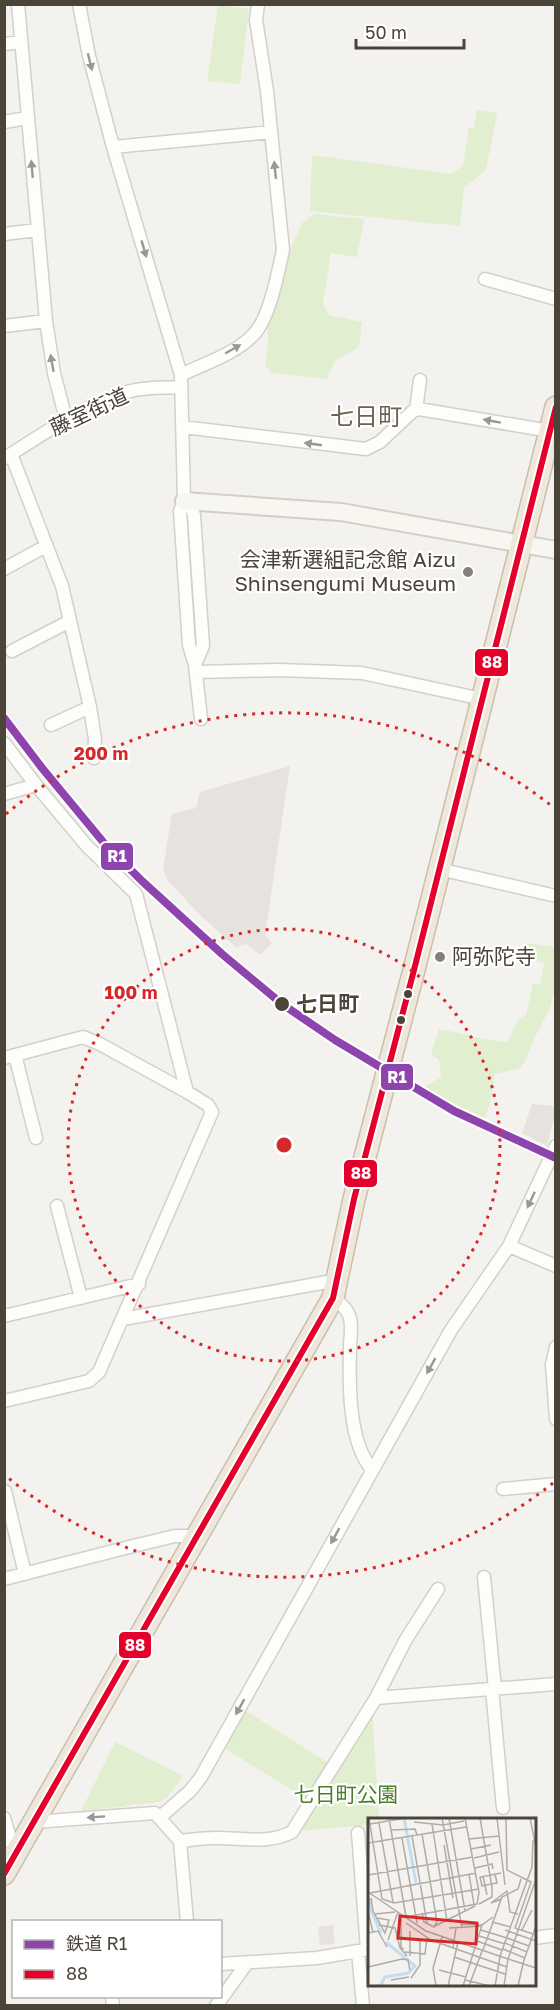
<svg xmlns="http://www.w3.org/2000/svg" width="560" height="2010" font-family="'Golos Text','Noto Sans JP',sans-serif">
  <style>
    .green { fill: #e1eecf }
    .parking { fill: #e6e3df }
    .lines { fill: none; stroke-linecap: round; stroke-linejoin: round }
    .street-casing { stroke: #d2d0cb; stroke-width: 15 }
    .secondary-casing { stroke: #d3cfc5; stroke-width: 20 }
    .highway-casing { stroke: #ccbfa9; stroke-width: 24 }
    .street { stroke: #fdfdfc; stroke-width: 12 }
    .secondary { stroke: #f7f6f1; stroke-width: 16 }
    .highway { stroke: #ede8db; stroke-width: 21 }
    .bus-1-casing { stroke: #fff; stroke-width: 10 }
    .bus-1 { stroke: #e4002b; stroke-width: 6 }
    .rail-1-casing { stroke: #fff; stroke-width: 12 }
    .rail-1 { stroke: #8e44ad; stroke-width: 8 }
    .oneway { fill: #9b9791 }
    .ring { fill: none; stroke: #d62828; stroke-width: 3; stroke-dasharray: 3 6 }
    .poi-dot { fill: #868178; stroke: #fff; stroke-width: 2 }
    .bus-dot { fill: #4b4439; stroke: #fff; stroke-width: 2 }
    .labels { text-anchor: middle; stroke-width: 4.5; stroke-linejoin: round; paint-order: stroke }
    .street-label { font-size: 21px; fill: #4b4439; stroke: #fff }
    .poi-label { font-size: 21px; fill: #4b4439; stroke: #fff; text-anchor: end }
    .stop-label { font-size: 21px; font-weight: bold; fill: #4b4439; stroke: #fff; text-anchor: start }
    .park-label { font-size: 21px; fill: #4a7f2a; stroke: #fff }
    .quarter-label { font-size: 24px; fill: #6e6250; stroke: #fff }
    .inset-river { fill: none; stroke: #c0ddf1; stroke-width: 3 }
    .inset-road { fill: none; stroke: #b0aca6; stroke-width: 1.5 }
    .view { fill: #d62828; fill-opacity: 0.15; stroke: #d62828; stroke-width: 3 }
    .inset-edge { fill: none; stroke: #4b4439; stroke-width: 3 }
    .centre { fill: #d62828; stroke: #fff; stroke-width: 3 }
    .ring-label { font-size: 18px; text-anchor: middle; font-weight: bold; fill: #d62828; stroke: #fff; stroke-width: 4.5; stroke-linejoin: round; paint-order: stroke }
    .line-badge { stroke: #fff; stroke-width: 2 }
    .badge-label { font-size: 16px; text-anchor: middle; font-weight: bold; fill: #fff }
  </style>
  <rect width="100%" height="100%" fill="#f4f2ee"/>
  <path class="green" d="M218,5l31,4 -9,75 -33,-3z
    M477,110l20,3 -11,57 -22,18 -4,38 -150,-15 2,-56 139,19 12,-8 6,-39 5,1z
    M315,214l49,5 -7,38 -26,-4 -8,51 6,11 33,7 -3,25 -24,14 -8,18 -56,-6 -6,-8 3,-23 -1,-16 25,-81 10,-22z
    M527,943l28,4v40l-5,21 -18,35 -6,17 -7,9 -24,5 -4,26 -6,18 -40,-18 -21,-13 17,-10 -2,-17 -8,-6 8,-25c24,4 46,12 69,13l10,-23 8,-4 7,-32 7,2 4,-22 -20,-6z
    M372,1708l7,111 -9,1 -1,5 -73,6 17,-28 -92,-57 22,-37 87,55z
    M115,1742l68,34 -15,21 -9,5 -78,9z"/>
  <path class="parking" d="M290,766l-25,169 7,8 -12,12 -14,-11 -10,3 -34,-30 -34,-36 -5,-12 9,-55 24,-6 4,-16z
    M532,1104l23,2v8l-8,32 -25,-13z
    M333,1925l2,19 -15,1 -2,-18z"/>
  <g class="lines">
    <g class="street-casing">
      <path id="street" d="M18,4l28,317 8,52 12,47
        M79,4l10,52 24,91 68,228 3,126 7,6 3,8 9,131 -8,19 6,54
        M4,44l17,-2
        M4,122l23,-4
        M113,147l158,-15
        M4,234l33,-4
        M485,279l71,20
        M4,326l42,-5
        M181,375c24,-12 55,-21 73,-41 16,-17 24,-62 29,-84l-16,-159 -11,-71 2,-16
        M416,410l4,-30
        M183,427l183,22 14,-7 33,-31 6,-2 131,22
        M11,454l51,132 28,121 5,32 -1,19
        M5,458c36,-23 89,-59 130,-68 15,-3 31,-2 46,-3
        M184,501l-4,10 9,134 6,20
        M4,569l42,-23
        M12,651l58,-30
        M197,672l83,-2 82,3 120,26
        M51,725l39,-18
        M4,743l32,42 50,60 50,49 51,198
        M4,794l32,-9
        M439,869l117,27
        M15,1055l21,83
        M4,1058l79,-21 17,7 87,48 21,13 4,7 -113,260 -10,9 -85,20
        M57,1206l24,92
        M509,1246l47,20
        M333,1298c6,4 13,10 16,17 4,9 1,23 1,32 -1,37 -2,94 22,123
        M4,1316l135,-32
        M123,1319l215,-39
        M556,1347l-4,17 4,55
        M503,1489l53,-5
        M5,1491l20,83
        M484,1577l11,112
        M4,1579l125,-32 46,-11h22
        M492,1689l11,119
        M376,1698l180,-14
        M4,1818l11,36
        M159,1818l31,-27 11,-14 250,-447 58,-84 47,-100
        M34,1822l121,-9 25,28 7,81
        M358,1833l9,116
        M180,1841c11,-1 22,-3 33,-3 26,-1 55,7 79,-6l84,-134 29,-57 33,-52
        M534,1938l22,-3
        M358,1951l5,55
        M220,1964l97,-6 53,-9
        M112,1996l1,10
        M216,2006l31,-43"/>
    </g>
    <g class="secondary-casing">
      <path id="secondary" d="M184,501l157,11 215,38"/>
    </g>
    <g class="highway-casing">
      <path id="highway" d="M4,1874l329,-576 21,-99 60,-229 142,-563"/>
    </g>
    <use href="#street" class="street"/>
    <use href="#secondary" class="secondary"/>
    <use href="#highway" class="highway"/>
    <g class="bus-1-casing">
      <path id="bus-1" d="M4,1874l329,-576 21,-99 60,-229 142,-563"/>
    </g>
    <use href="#bus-1" class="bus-1"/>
    <g class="rail-1-casing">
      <path id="rail-1" d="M4,718l38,50 62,75 38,38 80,73 60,50 53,36 119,71 102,47"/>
    </g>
    <use href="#rail-1" class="rail-1"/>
  </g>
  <defs><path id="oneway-solid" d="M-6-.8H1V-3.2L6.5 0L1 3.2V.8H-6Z" transform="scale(1.5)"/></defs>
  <g class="oneway">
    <use href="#oneway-solid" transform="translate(90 62) rotate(76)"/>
    <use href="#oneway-solid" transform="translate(32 169) rotate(-95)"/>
    <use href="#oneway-solid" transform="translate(275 170) rotate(-96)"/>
    <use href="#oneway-solid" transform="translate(144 249) rotate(74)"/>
    <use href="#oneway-solid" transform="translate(233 349) rotate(-30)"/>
    <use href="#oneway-solid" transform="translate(52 363) rotate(-100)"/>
    <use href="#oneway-solid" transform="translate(492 421) rotate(-170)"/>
    <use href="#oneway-solid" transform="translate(313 444) rotate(-172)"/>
    <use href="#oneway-solid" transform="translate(531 1200) rotate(115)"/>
    <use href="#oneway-solid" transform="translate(431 1366) rotate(119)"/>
    <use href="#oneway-solid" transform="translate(335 1536) rotate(119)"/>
    <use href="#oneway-solid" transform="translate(240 1707) rotate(119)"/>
    <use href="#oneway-solid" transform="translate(96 1817) rotate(176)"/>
  </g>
  <g class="ring">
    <circle cx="284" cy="1145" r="216"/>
    <path d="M553 1483A432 432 0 0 1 6 1476M6 814A432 432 0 0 1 553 807"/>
  </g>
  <g class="poi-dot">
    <circle cx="468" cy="572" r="6"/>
    <circle cx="440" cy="957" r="6"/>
  </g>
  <g class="bus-dot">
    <circle cx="408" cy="994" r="5"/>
    <circle cx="282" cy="1004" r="8"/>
    <circle cx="401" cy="1020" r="5"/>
  </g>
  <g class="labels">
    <g class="street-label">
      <text transform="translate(89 412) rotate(-25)" y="7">藤室街道</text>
    </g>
    <g class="poi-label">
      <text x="456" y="567">会津新選組記念館 Aizu<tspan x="456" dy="24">Shinsengumi Museum</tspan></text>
      <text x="452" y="964" text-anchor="start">阿弥陀寺</text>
    </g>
    <g class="stop-label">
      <text x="296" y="1011">七日町</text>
    </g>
    <g class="park-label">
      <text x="346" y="1802">七日町公園</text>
    </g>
    <g class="quarter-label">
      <text x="366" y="425">七日町</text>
    </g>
  </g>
  <g transform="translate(368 1818)">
    <rect width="168" height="168" fill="#f4f2ee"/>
    <path class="inset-river" d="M36,0l12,65M3,80l-1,10 11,25M12,168l5,-9 23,-4 7,-7 -29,-24"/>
    <path class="inset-road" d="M1,0l13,81 12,4 85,-14M21,0l17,99M74,0l20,110M81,0l16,93M129,0l8,67M138,0l1,52 24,12 -16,46 18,6M162,0l6,29M46,4l29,3M11,5l3,18M2,6l36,-6M64,6l15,97M75,7l21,-4M23,12l24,-1 2,6M54,16l15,88 -3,5 -10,-5 -2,-9M44,18l15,87M34,20l15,85M101,21l30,-3M14,23l11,61M0,25l98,-16M76,27l9,53M103,31l20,-4M106,40l25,-6M107,50l17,-4 1,5M101,56l5,31M0,57l105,-18M115,58l4,19M113,68l16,-3 -2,-9M114,68l-2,-9 21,-4M0,74l58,39 82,28M2,75l106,-20M3,80l2,13 12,22 4,-13 -12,-2M133,81l-10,4 16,-12 3,21 8,2M111,86l13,-7v-10l-12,-69M0,93l5,21M7,96l20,-2M38,99l71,-13 2,-12 -14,-74M33,101v29l3,1M124,104l19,5M38,105l25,17 76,27M93,106l21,1M11,107l16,3 5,20 7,8M67,108l40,-20M81,110l33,-2M113,112l26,8M137,112l31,11M154,112l10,-20M0,115l10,-2 9,16M111,118l26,8M139,120l22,8M33,121h21M20,122l10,-28M109,123l25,9M137,125l22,9M85,130l3,-20M135,131l22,9M115,132l19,-53 16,-8 3,-10M37,134l20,2 2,-16M42,138v-25M132,138l32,-89 1,-27M86,139l51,17M140,141l28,9M155,145l13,-37M0,149l34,-8 6,1 2,10M71,152l27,7M43,160l9,-13v-26M23,162l18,-3M97,162l25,6M68,168l-3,-18 9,-31M80,168l10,-44M95,168l19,-61 11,-8M101,168l13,-35M127,168l5,-29M136,168l4,-27 28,-80M150,168l5,-22"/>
    <path class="view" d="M32,98l77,7 -1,21 -78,-6z"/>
    <rect width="168" height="168" class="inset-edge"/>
  </g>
  <circle cx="284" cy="1145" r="9" class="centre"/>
  <g class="ring-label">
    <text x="101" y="760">200 m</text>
    <text x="131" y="999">100 m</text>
  </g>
  <g class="line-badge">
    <rect x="474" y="648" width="35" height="29" rx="6" fill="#e4002b"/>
    <rect x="100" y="842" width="34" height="29" rx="6" fill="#8e44ad"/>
    <rect x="380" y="1063" width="34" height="28" rx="6" fill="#8e44ad"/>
    <rect x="343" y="1159" width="35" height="29" rx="6" fill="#e4002b"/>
    <rect x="118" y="1631" width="34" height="28" rx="6" fill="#e4002b"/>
  </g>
  <g class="badge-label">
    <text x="492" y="668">88</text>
    <text x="117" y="862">R1</text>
    <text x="397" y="1083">R1</text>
    <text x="361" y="1179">88</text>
    <text x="135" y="1651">88</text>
  </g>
  <rect width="560" height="2010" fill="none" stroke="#4b4439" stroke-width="12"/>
  <rect x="12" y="1920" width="210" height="78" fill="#ffffff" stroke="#b7b4b0" stroke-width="1.5"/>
  <rect x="24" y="1940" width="30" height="9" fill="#8e44ad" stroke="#b7b4b0" stroke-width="1.5"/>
  <text x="66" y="1950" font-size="18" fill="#4b4439">鉄道 R1</text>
  <rect x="24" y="1970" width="30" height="9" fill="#e4002b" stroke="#b7b4b0" stroke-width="1.5"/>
  <text x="66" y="1980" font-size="18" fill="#4b4439">88</text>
  <path d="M356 39v9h108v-9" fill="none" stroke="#4b4439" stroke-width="3"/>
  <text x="365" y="39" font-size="18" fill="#4b4439" stroke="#ffffff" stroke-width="4.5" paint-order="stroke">50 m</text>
</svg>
